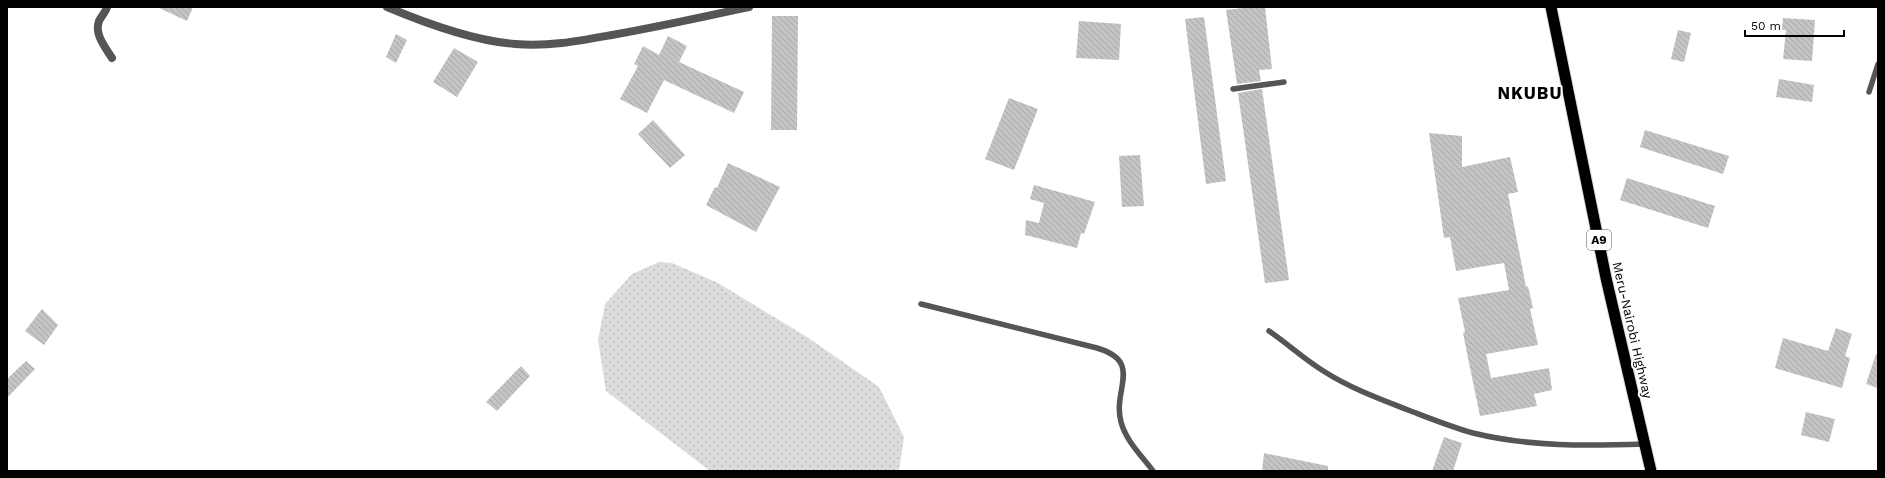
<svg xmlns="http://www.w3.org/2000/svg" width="1885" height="478" font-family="'Work Sans',sans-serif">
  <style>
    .park { fill: url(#park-dots) }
    .building { fill: url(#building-back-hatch) }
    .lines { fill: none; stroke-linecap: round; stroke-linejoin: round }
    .trunk-casing { stroke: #dbdbdb; stroke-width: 13 }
    .service { stroke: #555; stroke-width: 5.5 }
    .minor { stroke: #555; stroke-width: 8 }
    .tertiary { stroke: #555; stroke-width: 8 }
    .trunk { stroke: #000; stroke-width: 11 }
    .labels { text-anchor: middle; stroke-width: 4; stroke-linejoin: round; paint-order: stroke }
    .shield { fill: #fff; stroke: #4c4c4c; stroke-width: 1 }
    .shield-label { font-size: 12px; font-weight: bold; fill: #000 }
    .street-label { font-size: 13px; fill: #000; stroke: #fff }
    .district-label { font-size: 17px; font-weight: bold; letter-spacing: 1px; fill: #000; stroke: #fff }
  </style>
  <defs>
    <pattern id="park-dots" width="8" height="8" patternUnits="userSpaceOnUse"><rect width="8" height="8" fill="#dcdcdc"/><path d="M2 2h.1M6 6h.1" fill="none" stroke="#bbb" stroke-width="1.8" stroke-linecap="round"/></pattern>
    <pattern id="building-back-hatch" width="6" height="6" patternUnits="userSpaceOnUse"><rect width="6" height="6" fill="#c4c4c4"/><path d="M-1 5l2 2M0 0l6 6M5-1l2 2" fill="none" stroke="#a7a7a7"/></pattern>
  </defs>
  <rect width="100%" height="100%" fill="#fff"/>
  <path class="park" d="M659,262l13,1 46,20 89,54 72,50 25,50 -5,34h-189l-104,-80 -8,-51 7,-36 27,-30z"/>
  <path class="building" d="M157,7h36l-6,14z
    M1251,7h14l7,62 -13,1 2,11 -24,3 -11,-74z
    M772,16h26l-1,114h-26z
    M1204,17l22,164 -20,3 -21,-165z
    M1783,18l32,2 -3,41 -29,-2 3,-29h-4z
    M1079,21l42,3 -2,36 -43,-2z
    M1678,30l13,3 -7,29 -13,-3z
    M396,34l11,6 -11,23 -10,-6z
    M668,36l19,10 -8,16 65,30 -10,21 -70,-33 -17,33 -27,-14 18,-33 -4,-2 9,-18 16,9z
    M454,48l24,14 -21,35 -24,-15z
    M1779,79l35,6 -2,17 -36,-5z
    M1262,89l27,191 -24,3 -27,-190z
    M1009,98l29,11 -24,61 -29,-11z
    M653,120l32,35 -15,13 -32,-34z
    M1645,130l84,26 -6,18 -83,-27z
    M1429,133l33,3v31l48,-10 8,35 -10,2 18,93 2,-1 5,22 -3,1 8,36 -52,9 5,24 58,-10 3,22 -18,4 3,12 -57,10 -11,-53 -6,-30 2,-1 -7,-34 51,-8 -5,-27 -48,8 -6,-34 -6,1z
    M1140,155l4,51 -22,1 -3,-51z
    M728,163l52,24 -24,45 -50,-27 9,-18 2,1z
    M1627,178l88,28 -7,22 -88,-28z
    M1034,185l61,17 -11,32 -3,-1 -4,15 -52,-13 1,-15 13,3 5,-20 -14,-4z
    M42,309l16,16 -14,20 -19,-14z
    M1836,328l16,6 -7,22 5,2 -8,30 -67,-20 8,-30 45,13z
    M1876,354h2v34l-12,-4z
    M26,361l9,8 -28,29v-19z
    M521,366l9,10 -33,35 -11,-9z
    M1806,412l29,7 -6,23 -28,-7z
    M1444,437l18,6 -9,28h-21z
    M1264,453l64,13v5h-66z"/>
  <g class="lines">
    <g class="trunk-casing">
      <path id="trunk" d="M1551,7l55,271 45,193"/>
    </g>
    <path class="service" d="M1233,89l51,-7
      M1869,92l9,-28
      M921,304l176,44c47,14 15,41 24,74 5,19 21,34 32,49
      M1269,331c19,13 36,29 56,41 25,16 55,27 83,38 21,8 43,17 65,23 57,14 114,13 172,11"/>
    <path class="minor" d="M107,7c-1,5 -6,9 -8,14 -5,13 6,26 13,37"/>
    <path class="tertiary" d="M387,7c38,16 88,34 128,37 33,3 64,-3 97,-9 46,-8 91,-18 137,-28"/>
    <use href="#trunk" class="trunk"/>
  </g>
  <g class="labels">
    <rect class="shield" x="1587" y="230" width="24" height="20" rx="3"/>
    <g class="shield-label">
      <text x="1599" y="244">A9</text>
    </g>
    <g class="street-label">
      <text transform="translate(1633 330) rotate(77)" y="5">Meru-Nairobi Highway</text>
    </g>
    <g class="district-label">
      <text x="1530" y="99">NKUBU</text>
    </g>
  </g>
  <rect width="1885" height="478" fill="none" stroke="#000000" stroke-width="16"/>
  <path d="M1745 30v6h99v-6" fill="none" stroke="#000000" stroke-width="2"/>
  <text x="1751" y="30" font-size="12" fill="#000000" stroke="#ffffff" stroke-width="3" paint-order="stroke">50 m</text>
</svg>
